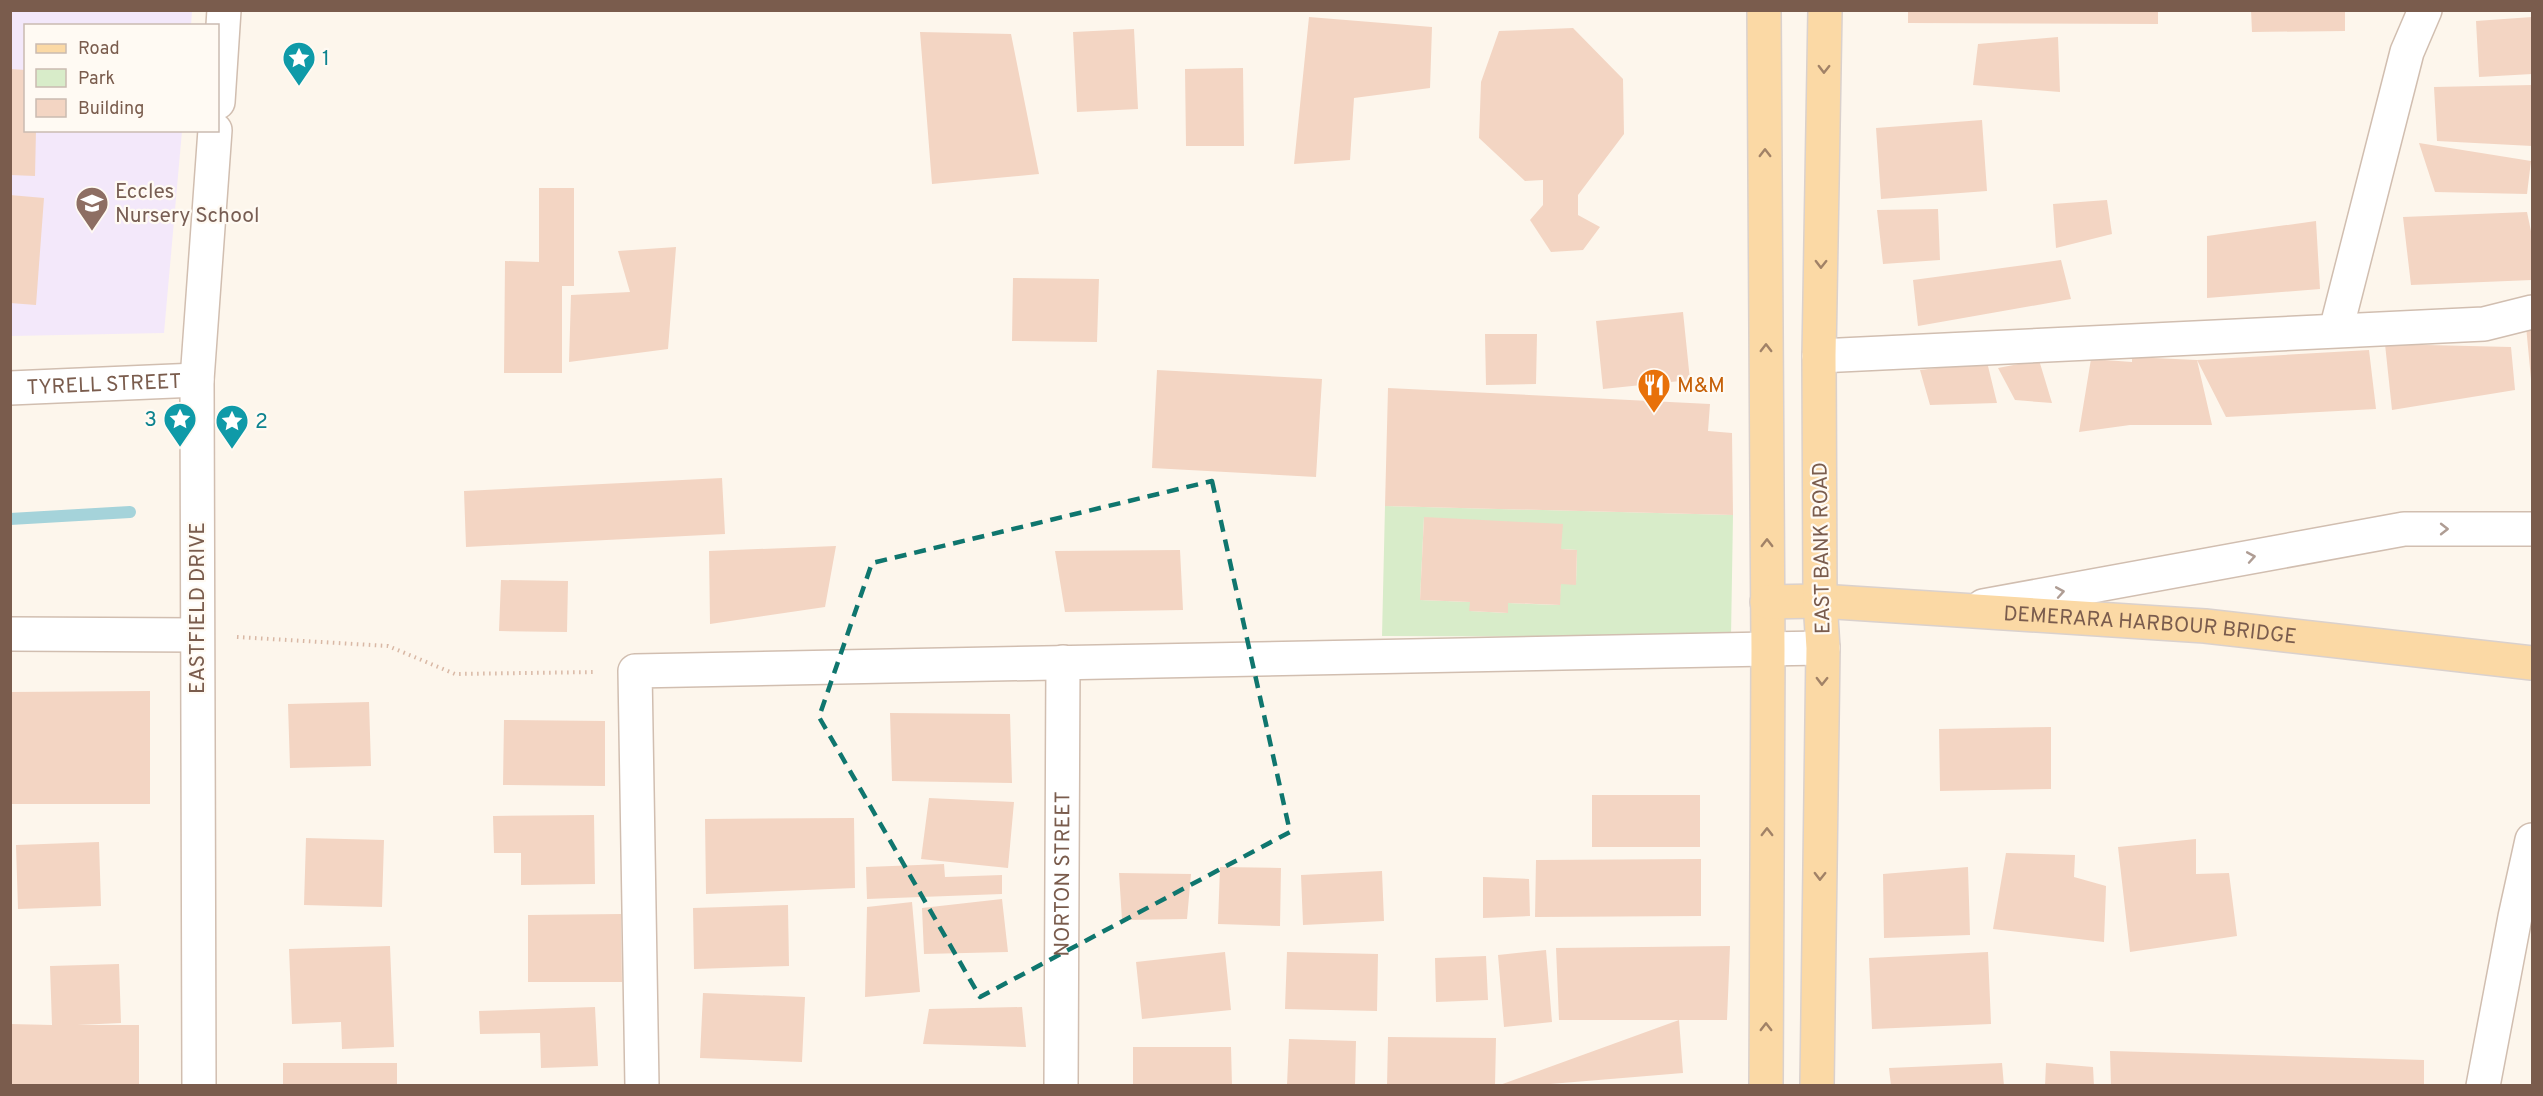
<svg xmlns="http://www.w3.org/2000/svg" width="2543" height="1096" font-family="Overpass,sans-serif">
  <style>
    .education { fill: #f3e8fa }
    .green { fill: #d8ecc9; fill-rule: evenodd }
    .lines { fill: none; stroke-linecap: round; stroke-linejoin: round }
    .stream { stroke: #a5d3da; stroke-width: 12 }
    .building { fill: #f3d5c3 }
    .minor-casing { stroke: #d1beb0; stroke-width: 36 }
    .major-casing { stroke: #dad1cd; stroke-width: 36 }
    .path { stroke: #d9b8a5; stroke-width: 4; stroke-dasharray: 1.5 4.5; stroke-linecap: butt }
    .minor { stroke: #fff; stroke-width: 33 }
    .major { stroke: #fbd9a5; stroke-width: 33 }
    .oneway { stroke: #a18267 }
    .oneway2 { stroke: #af9d94 }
    .marked { fill: none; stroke: #0f766e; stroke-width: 4.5; stroke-dasharray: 12 8; stroke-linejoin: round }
    .labels { text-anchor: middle; stroke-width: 4.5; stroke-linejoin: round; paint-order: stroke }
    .culture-label { font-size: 21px; fill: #0d838f; stroke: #fffaf3; text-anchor: start }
    .education-label { font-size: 21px; fill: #785e54; stroke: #fffaf3; text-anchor: start }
    .street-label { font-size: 21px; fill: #7a5c4d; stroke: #fffaf3 }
    .food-label { font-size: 21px; fill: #c56008; stroke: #fffaf3; text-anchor: start }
  </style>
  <rect width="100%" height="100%" fill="#fdf6ec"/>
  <path class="education" d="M10,11h182l-1,14 -165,1v104l156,1 -18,202 -153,3z"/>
  <path class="green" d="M1385,506l348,9 -2,122 -349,-1zM1424,517l137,32 16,1 -1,34h-15l-2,21 -51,-2 -1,10 -37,-2v-9l-50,-2z"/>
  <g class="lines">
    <path class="stream" d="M10,519l120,-7"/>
  </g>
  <path class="building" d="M1908,10h250v14l-250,-1z
    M2251,10h94v21l-93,1z
    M1309,17l123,10 -2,61 -76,10 -4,62 -56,4z
    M2532,17v57l-53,3 -3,-56z
    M1573,28l50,51 1,55 -46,61v20l22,12 -17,23 -32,2 -21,-32 13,-15v-25l-18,1 -46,-43 2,-56 18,-51z
    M1134,29l4,80 -61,3 -4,-80z
    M920,32l91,2 28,140 -107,10z
    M2058,37l2,55 -87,-7 5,-41z
    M1243,68l1,78h-58l-1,-77z
    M10,69l16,1v60h10l-1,46 -25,-1z
    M2532,85v61l-95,-5 -3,-54z
    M1982,120l5,71 -106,8 -5,-71z
    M2419,143l112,18 -4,33 -92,-2z
    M539,188h35v98h-12v87h-58l1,-112 34,1z
    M10,195l34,3 -8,107 -26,-2z
    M2107,200l5,34 -56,14 -3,-44z
    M1938,209l2,51 -57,4 -6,-54z
    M2527,212l5,24v44l-121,5 -8,-68z
    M2316,221l4,68 -113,9v-62z
    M676,247l-8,102 -99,13 2,-67 59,-3 -12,-41z
    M2061,260l10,39 -153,27 -5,-46z
    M1013,278l86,1 -2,63 -85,-1z
    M1683,312l7,68 -87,9 -7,-68z
    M2532,325v54h-1l-5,-53z
    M1485,334h52l-1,50 -50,1z
    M2385,344l126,3 4,43 -123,20z
    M2369,350l7,59 -150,8 -29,-57z
    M2132,357l65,3 15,65h-82l-51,7 12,-73 41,3z
    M2039,360l13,43 -37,-3 -17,-32z
    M1987,362l10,41 -67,2 -10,-35z
    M1157,370l165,9 -6,98 -164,-9z
    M1388,388l322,16 -2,27 24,2 1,82 -348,-9z
    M722,478l3,56 -259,13 -2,-56z
    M1424,517l139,7 -2,25 16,1 -1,35 -15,-1 -1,21 -52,-2v10l-39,-2 1,-9 -50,-2z
    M836,546l-11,61 -115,17 -1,-73z
    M1180,550l3,60 -118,2 -10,-61z
    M501,580l67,1 -1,51 -68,-1z
    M150,691v113h-140v-112z
    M369,702l2,64 -81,2 -2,-64z
    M890,713l120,1 2,69 -120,-2z
    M504,720l101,1v65l-102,-1z
    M2051,727v62l-111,2 -1,-62z
    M1592,795h108v52h-108z
    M929,798l85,4 -6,66 -87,-9z
    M594,815l1,69 -74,1v-32h-27l-1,-37z
    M854,818l1,70 -149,6 -1,-75z
    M306,838l78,2 -2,67 -78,-2z
    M2196,839v35l33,-1 8,63 -107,16 -12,-105z
    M99,842l2,64 -83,3 -2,-64z
    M2006,853l69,2 -1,22 32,9 -2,56 -111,-13z
    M1701,859v57l-166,1 1,-57z
    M944,864l1,13 57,-2v19l-135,5 -1,-32z
    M1220,867l61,1 -1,58 -62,-2z
    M1968,867l2,68 -86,3 -1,-64z
    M1382,871l2,50 -81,4 -2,-50z
    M1119,873l72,1 -4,45 -65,1z
    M1483,877l46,2 1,37 -47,2z
    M1002,899l6,53 -84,2 -2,-46z
    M912,902l8,90 -55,5 2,-90z
    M788,905l1,61 -95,3 -1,-61z
    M621,914l1,68h-94v-67z
    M390,946l4,101 -52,2 -1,-27 -49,2 -3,-75z
    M1730,946l-3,74h-168l-3,-72z
    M1546,950l6,72 -48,5 -6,-72z
    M1225,952l6,58 -89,9 -6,-57z
    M1287,952l91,2 -1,57 -92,-2z
    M1988,952l3,72 -119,5 -3,-71z
    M1486,956l2,44 -52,2 -1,-44z
    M119,964l2,59 -44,2h62v61h-129v-62l42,1 -2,-59z
    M703,993l102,4 -3,65 -102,-4z
    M595,1007l3,59 -57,2 -1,-35 -60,1 -1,-23z
    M1022,1007l4,40 -103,-3 6,-35z
    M1679,1020l4,53 -157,13h-29z
    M1388,1037l108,1 -1,48h-108z
    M1289,1039l67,2 -1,45 -68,-1z
    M1133,1047h98l1,39h-99z
    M2110,1051l314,9v26h-313z
    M283,1063h114v23h-114z
    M2002,1063l2,23h-113l-2,-18z
    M2046,1063l47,4 1,19h-49z"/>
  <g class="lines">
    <g class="minor-casing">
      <g id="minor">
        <path d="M218,102l6,-92"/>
        <path d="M2336,330l71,-278 18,-42"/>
        <path d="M1819,356l665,-32 48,-12"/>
        <path id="s1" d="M10,388l187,-8"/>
        <path d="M1983,606l421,-77h128"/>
        <path d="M10,634l186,1"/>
        <path d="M199,1086l-2,-706 18,-250"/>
        <path d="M642,1086l-7,-415 1188,-23"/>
        <path id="s2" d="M1061,1086l2,-424"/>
        <path d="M2483,1086l32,-169 17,-77"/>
      </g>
    </g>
    <g class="major-casing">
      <g id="major">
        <path d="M1764,10l4,639 -2,437"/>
        <path id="s3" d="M1767,602l53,-1 385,25 327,37"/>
        <path d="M1817,1086l6,-438 -3,-47 -1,-245 6,-346"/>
      </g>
    </g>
    <path class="path" d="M237,637l151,9 67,28 141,-2"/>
    <use href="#minor" class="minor"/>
    <use href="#major" class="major"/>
  </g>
  <defs><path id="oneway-chevron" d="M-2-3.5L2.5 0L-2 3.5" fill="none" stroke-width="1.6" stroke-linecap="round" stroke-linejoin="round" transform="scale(1.5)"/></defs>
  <g class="oneway">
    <use href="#oneway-chevron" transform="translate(1824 69) rotate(91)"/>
    <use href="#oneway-chevron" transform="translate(1765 153) rotate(-90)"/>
    <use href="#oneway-chevron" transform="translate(1821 264) rotate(91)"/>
    <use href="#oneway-chevron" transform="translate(1766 348) rotate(-90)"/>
    <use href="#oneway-chevron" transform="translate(1767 543) rotate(-90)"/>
    <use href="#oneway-chevron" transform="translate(1822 681) rotate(91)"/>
    <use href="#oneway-chevron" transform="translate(1767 832) rotate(-90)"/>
    <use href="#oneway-chevron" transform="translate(1820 876) rotate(91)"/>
    <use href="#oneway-chevron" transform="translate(1766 1027) rotate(-90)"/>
  </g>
  <g class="oneway2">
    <use href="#oneway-chevron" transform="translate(2444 529)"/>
    <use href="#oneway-chevron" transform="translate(2251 557) rotate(-10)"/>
    <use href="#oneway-chevron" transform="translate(2060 592) rotate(-10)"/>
  </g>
  <path class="marked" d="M1212,481l78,351 -310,165 -161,-280 53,-154z"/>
  <defs>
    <g id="sight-pin" transform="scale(1.725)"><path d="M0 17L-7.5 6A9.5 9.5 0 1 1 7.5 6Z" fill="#0f9aa8" stroke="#fffaf3"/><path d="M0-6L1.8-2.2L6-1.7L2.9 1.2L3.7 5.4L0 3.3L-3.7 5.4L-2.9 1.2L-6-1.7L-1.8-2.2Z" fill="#fff"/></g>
    <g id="school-pin" transform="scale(1.725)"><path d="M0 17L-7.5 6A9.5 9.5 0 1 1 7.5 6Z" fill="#8d6e63" stroke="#fffaf3"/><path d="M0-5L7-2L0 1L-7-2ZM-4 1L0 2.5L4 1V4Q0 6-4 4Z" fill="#fff"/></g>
    <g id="restaurant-pin" transform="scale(1.725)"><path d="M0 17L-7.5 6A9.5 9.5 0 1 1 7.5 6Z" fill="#e8710a" stroke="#fffaf3"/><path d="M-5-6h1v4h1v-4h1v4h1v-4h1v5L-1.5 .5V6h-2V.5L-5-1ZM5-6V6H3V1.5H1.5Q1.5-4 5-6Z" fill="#fff"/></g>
  </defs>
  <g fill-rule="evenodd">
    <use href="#sight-pin" x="299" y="58"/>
    <use href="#school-pin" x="92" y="203"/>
    <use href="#restaurant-pin" x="1654" y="385"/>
    <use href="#sight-pin" x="180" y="419"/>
    <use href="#sight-pin" x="232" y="421"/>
  </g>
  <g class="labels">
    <g class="culture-label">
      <text x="322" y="65">1</text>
      <text x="157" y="426" text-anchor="end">3</text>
      <text x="255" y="428">2</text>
    </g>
    <g class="education-label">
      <text x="115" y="198">Eccles<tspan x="115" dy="24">Nursery School</tspan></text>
    </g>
    <g class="street-label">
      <text dy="7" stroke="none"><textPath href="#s1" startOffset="94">TYRELL STREET</textPath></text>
      <text transform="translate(1821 548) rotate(-91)" y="7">EAST BANK ROAD</text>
      <text transform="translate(197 608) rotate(-90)" y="7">EASTFIELD DRIVE</text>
      <text dy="7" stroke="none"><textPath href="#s3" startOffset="384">DEMERARA HARBOUR BRIDGE</textPath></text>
      <text dy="7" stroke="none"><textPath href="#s2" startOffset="212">NORTON STREET</textPath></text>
    </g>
    <g class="food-label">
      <text x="1677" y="392">M&amp;M</text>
    </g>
  </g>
  <rect width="2543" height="1096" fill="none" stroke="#7a5c4d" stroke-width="24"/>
  <rect x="24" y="24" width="195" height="108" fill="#fffaf3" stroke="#cabbb1" stroke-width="1.5"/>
  <rect x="36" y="44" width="30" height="9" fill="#fbd9a5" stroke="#cabbb1" stroke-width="1.5"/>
  <text x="78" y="54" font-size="18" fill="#7a5c4d">Road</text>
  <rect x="36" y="69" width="30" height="18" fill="#d8ecc9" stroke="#cabbb1" stroke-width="1.5"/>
  <text x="78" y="84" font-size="18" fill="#7a5c4d">Park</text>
  <rect x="36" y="99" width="30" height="18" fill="#f3d5c3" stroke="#cabbb1" stroke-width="1.5"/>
  <text x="78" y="114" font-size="18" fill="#7a5c4d">Building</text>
</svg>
